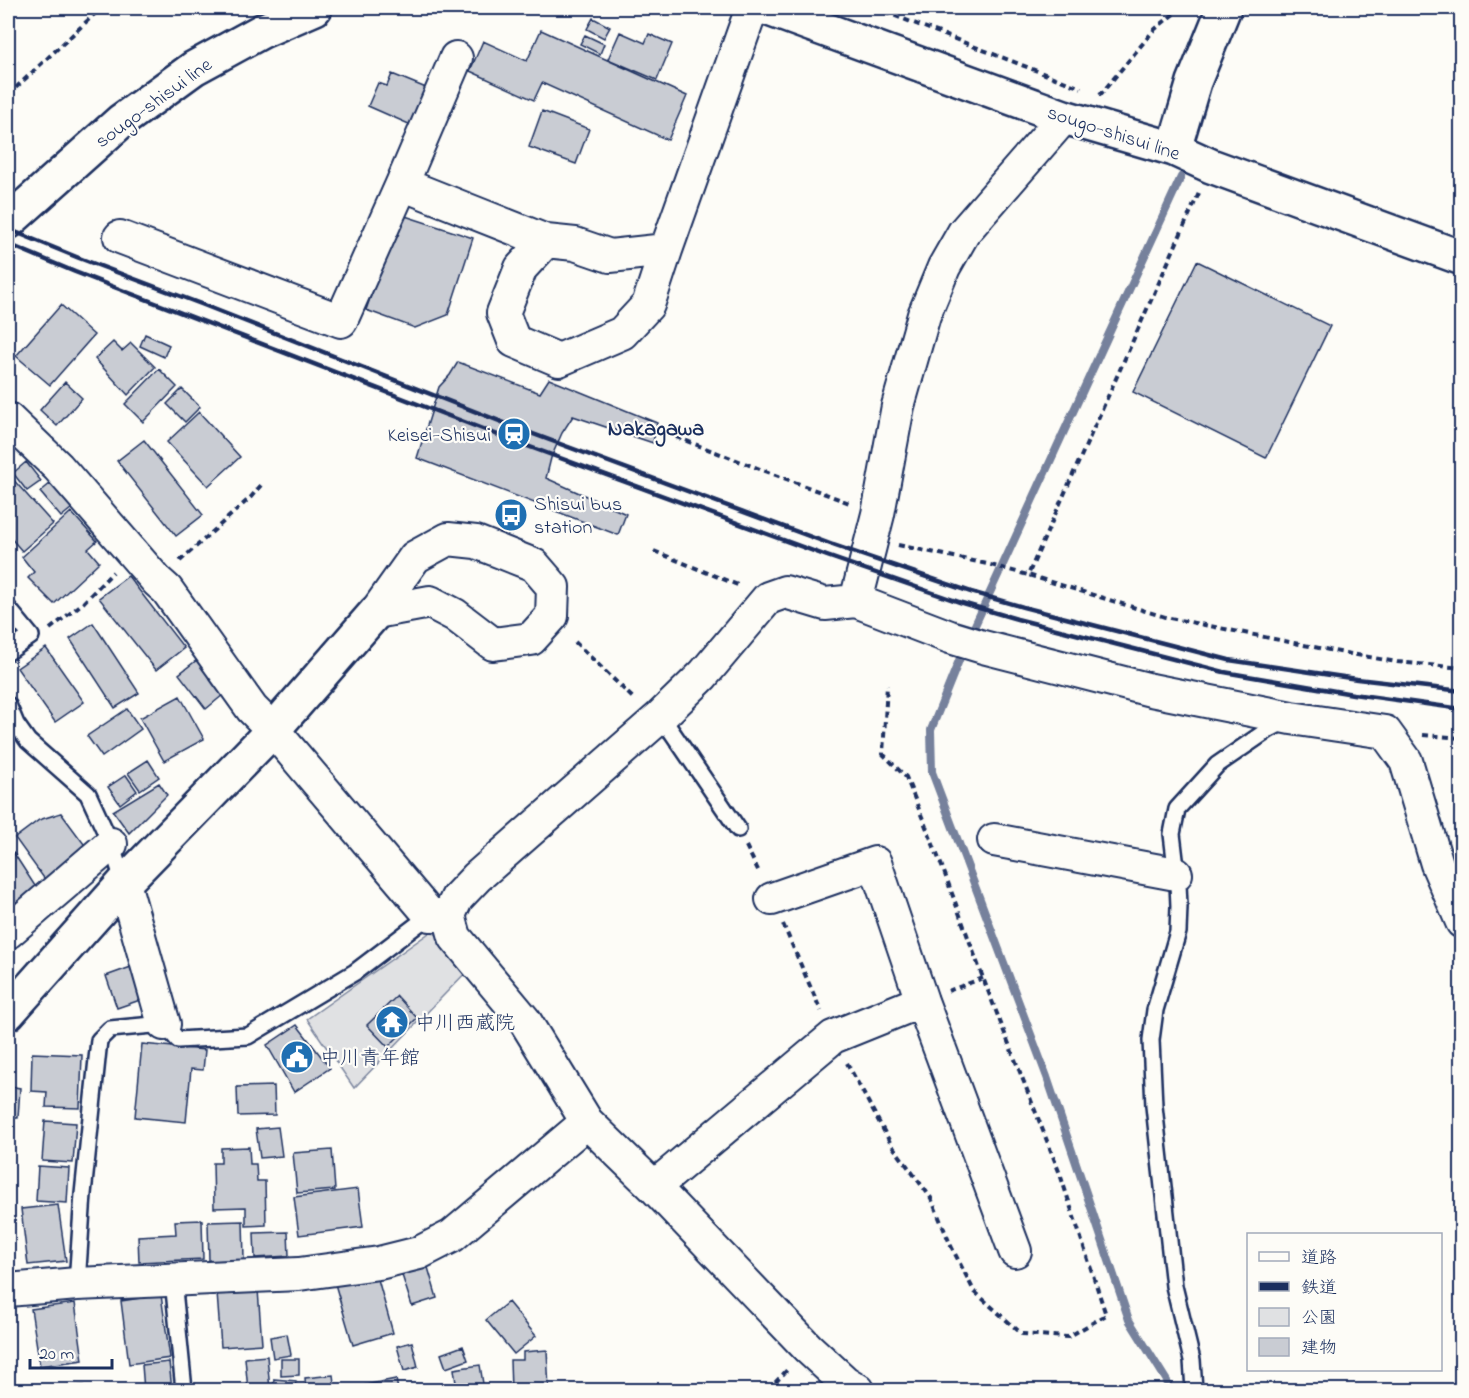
<svg xmlns="http://www.w3.org/2000/svg" width="1469" height="1398" font-family="'Indie Flower','Klee One',sans-serif">
  <style>
    .green { fill: #e0e1e3; stroke: #7e88a0; stroke-width: 1.5 }
    .lines { fill: none; stroke-linecap: round; stroke-linejoin: round }
    .stream { stroke: #76819c; stroke-width: 8 }
    .building { fill: #c9ccd3; stroke: #1b2f5e; stroke-width: 1.5 }
    .lane-casing { stroke: #1b2f5e; stroke-width: 20 }
    .street-casing { stroke: #1b2f5e; stroke-width: 36 }
    .secondary-casing { stroke: #1b2f5e; stroke-width: 38 }
    .path { stroke: #1b2f5e; stroke-width: 4; stroke-dasharray: 6 4.5; stroke-linecap: butt }
    .lane { stroke: #fdfcf7; stroke-width: 15 }
    .street { stroke: #fdfcf7; stroke-width: 32 }
    .secondary { stroke: #fdfcf7; stroke-width: 33 }
    .rail { stroke: #1b2f5e; stroke-width: 4.5 }
    .labels { text-anchor: middle; stroke-width: 4.5; stroke-linejoin: round; paint-order: stroke }
    .street-label { font-size: 20px; fill: #1b2f5e; stroke: #fdfcf7 }
    .poi-label { font-size: 20px; fill: #1b2f5e; stroke: #fdfcf7; text-anchor: start }
    .quarter-label { font-size: 22px; font-weight: bold; fill: #1b2f5e; stroke: #fdfcf7 }
  </style>
  <rect width="100%" height="100%" fill="#fdfcf7"/>
  <filter id="ink" filterUnits="userSpaceOnUse"><feTurbulence type="fractalNoise" baseFrequency=".0167" numOctaves="2"/><feDisplacementMap in="SourceGraphic" scale="12" xChannelSelector="R" yChannelSelector="G"/><feConvolveMatrix kernelMatrix="1 2 1 2 8 2 1 2 1" color-interpolation-filters="sRGB"/></filter>
  <g filter="url(#ink)">
    <path class="green" d="M432,931l40,35 -118,122 -47,-69z"/>
    <g class="lines">
      <path class="stream" d="M970,636l211,-459
        M964,648l-33,82 1,42 115,305 82,243 38,61 2,9"/>
    </g>
    <path class="building" d="M593,18l17,9 -6,11 -17,-9z
      M541,30l146,66 -19,44 -126,-57 -8,17 -64,-29 13,-30 44,20z
      M620,32l25,11 4,-9 23,10 -15,36 -49,-21z
      M585,35l19,9 -4,10 -20,-10z
      M392,74l34,14 -15,37 -43,-19 10,-23 9,3z
      M542,111l47,18 -13,35 -47,-17z
      M399,214l74,24 -25,77 -33,13 -49,-18z
      M1197,261l133,65 -64,132 -133,-66z
      M61,305l33,30 -44,50 -34,-29z
      M145,334l24,11 -5,12 -24,-11z
      M113,342l9,9 9,-8 24,24 -27,28 -33,-36z
      M458,362l82,31 9,-14 108,44 -4,20 -80,-27 -11,17 -11,25 -5,20 80,36 -8,21 -201,-77 22,-71 11,-12z
      M159,369l18,18 -34,35 -18,-18z
      M65,382l17,16 -25,28 -17,-16z
      M182,389l18,18 -15,15 -18,-18z
      M199,412l41,45 -32,29 -41,-44z
      M144,440l59,75 -27,21 -59,-75z
      M26,462l15,19 -14,10 -14,-18z
      M10,476l43,48 -31,27 -14,-16v-57z
      M51,483l21,25 -11,9 -21,-25z
      M71,512l26,29 -9,8 11,13 -45,42 -26,-26 6,-6 -12,-15z
      M128,576l56,72 -28,22 -57,-72z
      M93,623l46,70 -24,15 -45,-69z
      M46,648l38,54 -29,20 -38,-54z
      M202,656l27,34 -23,19 -27,-35z
      M180,696l24,43 -40,22 -24,-43z
      M127,709l14,20 -39,28 -15,-21z
      M148,760l11,17 -19,13 -12,-17z
      M126,775l11,16 -17,13 -12,-17z
      M159,783l8,12 -38,38 -16,-22z
      M61,813l26,35 -41,33 -31,-43 24,-18z
      M13,852l24,37 -22,14 -7,-12v-36z
      M131,967l12,32 -26,9 -11,-32z
      M397,996l20,22 -29,29 -21,-22z
      M297,1025l33,43 -36,24 -27,-47z
      M142,1044l63,6 -2,20 -12,-1 -5,53 -51,-5z
      M32,1053l50,2 -2,53 -34,-1 1,-15 -16,-1z
      M8,1086l12,2 -2,30 -10,-1z
      M274,1086l1,29 -37,1 -1,-29z
      M45,1121l31,2 -3,40 -31,-2z
      M278,1127l4,29 -22,2 -4,-29z
      M249,1147l1,17h6l1,17h8l1,44 -20,1v-19l-32,1 -1,-45h8v-15z
      M332,1150l3,40 -38,3 -4,-40z
      M38,1166l31,2 -2,35 -31,-2z
      M358,1189l5,38 -64,8 -5,-38z
      M58,1205l8,56 -38,4 -7,-56z
      M202,1220l1,39 -64,3 -1,-26 38,-2 -1,-13z
      M243,1221l1,39 -35,1 -1,-39z
      M288,1232l1,24 -34,2 -1,-25z
      M427,1264l10,34 -25,8 -11,-34z
      M376,1272l17,61 -40,12 -18,-61z
      M258,1290l4,54 -41,3 -4,-54z
      M161,1295l9,63 -41,6 -8,-63z
      M508,1302l28,34 -22,18 -28,-34z
      M75,1303l8,57 -43,6 -9,-57z
      M287,1334l4,21 -18,3 -3,-21z
      M412,1342l6,25 -14,4 -7,-25z
      M463,1346l5,14 -22,8 -5,-14z
      M547,1350l2,40h-38l-1,-30h13v-8z
      M267,1356l3,34h-22l-3,-32z
      M281,1359h18v16l-18,1z
      M169,1362l3,28h-28l-2,-25z
      M480,1365l4,25h-27l-3,-21z
      M333,1375l2,15h-29l-1,-12z
      M274,1379l22,2 -1,9h-22z
      M396,1379l2,11h-32l-1,-5z
      M83,1386v4h-26v-2z"/>
    <g class="lines">
      <g class="lane-casing">
        <path id="lane" d="M8,608l23,28 -23,16
          M8,705l8,19 12,17 60,53 23,50 13,39
          M661,716l77,113
          M173,1280l11,110
          M77,1284l6,-90 16,-154 11,-11 54,-5 14,16 70,-4 107,-64 75,-57
          M1194,1390l-2,-30 -18,-74 -20,-180 -3,-66 4,-30 23,-78 1,-26 -1,-22 -6,-50 5,-25 40,-44 51,-35 19,-10"/>
      </g>
      <g class="street-casing">
        <path id="street" d="M402,184l144,57
          M120,237l221,84 61,-137 54,-126
          M666,250l-56,6 -35,-12 -29,-3 -25,27 -18,45 11,28 45,19 63,-27 26,-28 18,-55 86,-242
          M8,419l50,48 99,114 10,9 85,119 21,21 157,185h19
          M448,539l28,3 58,23 19,22 -1,29 -21,23 -38,5 -38,-29 -25,-13 -54,10 39,-55z
          M856,601l22,-87 20,-108 26,-91 20,-48 20,-35 100,-115
          M994,840l182,34
          M124,883l40,141
          M772,899l103,-36 47,138 93,250
          M8,932l103,-88
          M654,1187l179,-150 89,-36
          M8,1290l69,-6 222,-10 80,-11 40,-10 33,-17 135,-114
          M858,1390l-13,-8 -37,-34 -154,-161 -67,-65 -62,-101 -70,-84 -6,-22 8,-17 20,-21 184,-161 42,-41 65,-77 17,-6 40,12 31,-3 94,36 33,10 168,43 140,28 94,14 21,29 31,103 25,58"/>
      </g>
      <g class="secondary-casing">
        <path id="secondary" d="M766,8l298,109 110,32 37,17 251,92
          M1174,149l20,-67 30,-74
          M8,222l113,-101 73,-53 68,-37 53,-23
          M8,1013l116,-130 149,-153 103,-118"/>
      </g>
      <path class="path" d="M875,8l206,80
        M8,95l93,-87
        M1099,95h1l54,-65 27,-22
        M1199,193l-171,382 137,42 169,34 63,11 65,6
        M676,437l176,67
        M898,545l89,19 41,11
        M654,551l86,35
        M180,561l71,-64 11,-13
        M50,629l33,-26 30,-31
        M575,642l60,58
        M1423,735l39,3
        M746,846l14,28
        M783,924l38,87
        M948,991l35,-13
        M847,1063l44,81 40,54 20,48 23,45 48,43 46,3 38,-22 -46,-141 -77,-196 -40,-109 -37,-92 -23,-23 4,-69
        M768,1390l21,-22"/>
      <use href="#lane" class="lane"/>
      <use href="#street" class="street"/>
      <use href="#secondary" class="secondary"/>
      <path class="rail" d="M8,229l71,29 122,46 316,124 316,117 138,47 52,15 206,53 128,19 105,12
        M8,244l67,28 436,168 316,116 135,47 55,16 207,53 129,22 109,15"/>
    </g>
  </g>
  <defs>
    <g id="station-disc" transform="scale(1.725)"><circle r="9.5" fill="#1f6fb2" stroke="#fdfcf7"/><path d="M-3-6H3Q5-6 5-4V2Q5 4 3 4L4.5 6H3L1.5 4h-3L-3 6H-4.5L-3 4Q-5 4-5 2V-4Q-5-6-3-6ZM-3.5-4v3h7v-3ZM-3.5 1v1.5H-2V1ZM2 1v1.5H3.5V1Z" fill="#fff"/></g>
    <g id="bus-disc" transform="scale(1.725)"><circle r="9.5" fill="#1f6fb2" stroke="#fdfcf7"/><path d="M-5-6H5V4H4V6H2V4H-2V6H-4V4H-5ZM-3.5-4V0h7V-4ZM-3.5 1.2v1.5H-2V1.2ZM2 1.2v1.5H3.5V1.2Z" fill="#fff"/></g>
    <g id="temple-disc" transform="scale(1.725)"><circle r="9.5" fill="#1f6fb2" stroke="#fdfcf7"/><path d="M0-6L5-2H3V0L6.5 2.5H4V6H1.5V3h-3V6H-4V2.5H-6.5L-3 0V-2H-5Z" fill="#fff"/></g>
    <g id="civic-disc" transform="scale(1.725)"><circle r="9.5" fill="#1f6fb2" stroke="#fdfcf7"/><path d="M-.6-6.5H3V-4.5H.6V-3L4-1V1h2V6H-6V1h2V-1L-.6-3ZM-1.2 2.5V6h2.4V2.5Z" fill="#fff"/></g>
  </defs>
  <g fill-rule="evenodd">
    <use href="#station-disc" x="514" y="434"/>
    <use href="#bus-disc" x="511" y="515"/>
    <use href="#temple-disc" x="392" y="1022"/>
    <use href="#civic-disc" x="297" y="1057"/>
  </g>
  <g class="labels">
    <g class="street-label">
      <text transform="translate(153 102) rotate(-36)" y="7">sougo-shisui line</text>
      <text transform="translate(1114 132) rotate(18)" y="7">sougo-shisui line</text>
    </g>
    <g class="poi-label">
      <text x="491" y="441" text-anchor="end">Keisei-Shisui</text>
      <text x="534" y="510">Shisui bus<tspan x="534" dy="23">station</tspan></text>
      <text x="415" y="1029">中川西蔵院</text>
      <text x="320" y="1064">中川青年館</text>
    </g>
    <g class="quarter-label">
      <text x="656" y="435">Nakagawa</text>
    </g>
  </g>
  <rect width="1469" height="1398" fill="none" stroke="#fdfcf7" stroke-width="30"/>
  <rect x="15" y="15" width="1439" height="1368" fill="none" stroke="#1b2f5e" stroke-width="2" filter="url(#ink)"/>
  <rect x="1247" y="1233" width="195" height="138" fill="#fdfcf7" stroke="#a3aaba" stroke-width="1.5"/>
  <rect x="1259" y="1252" width="30" height="9" fill="#fdfcf7" stroke="#a3aaba" stroke-width="1.5"/>
  <text x="1301" y="1263" font-size="18" fill="#1b2f5e">道路</text>
  <rect x="1259" y="1282" width="30" height="9" fill="#1b2f5e" stroke="#a3aaba" stroke-width="1.5"/>
  <text x="1301" y="1293" font-size="18" fill="#1b2f5e">鉄道</text>
  <rect x="1259" y="1308" width="30" height="18" fill="#e0e1e3" stroke="#a3aaba" stroke-width="1.5"/>
  <text x="1301" y="1323" font-size="18" fill="#1b2f5e">公園</text>
  <rect x="1259" y="1338" width="30" height="18" fill="#c9ccd3" stroke="#a3aaba" stroke-width="1.5"/>
  <text x="1301" y="1353" font-size="18" fill="#1b2f5e">建物</text>
  <path d="M30 1359v9h82v-9" fill="none" stroke="#1b2f5e" stroke-width="3"/>
  <text x="39" y="1359" font-size="18" fill="#1b2f5e" stroke="#fdfcf7" stroke-width="4.5" paint-order="stroke">20 m</text>
</svg>
